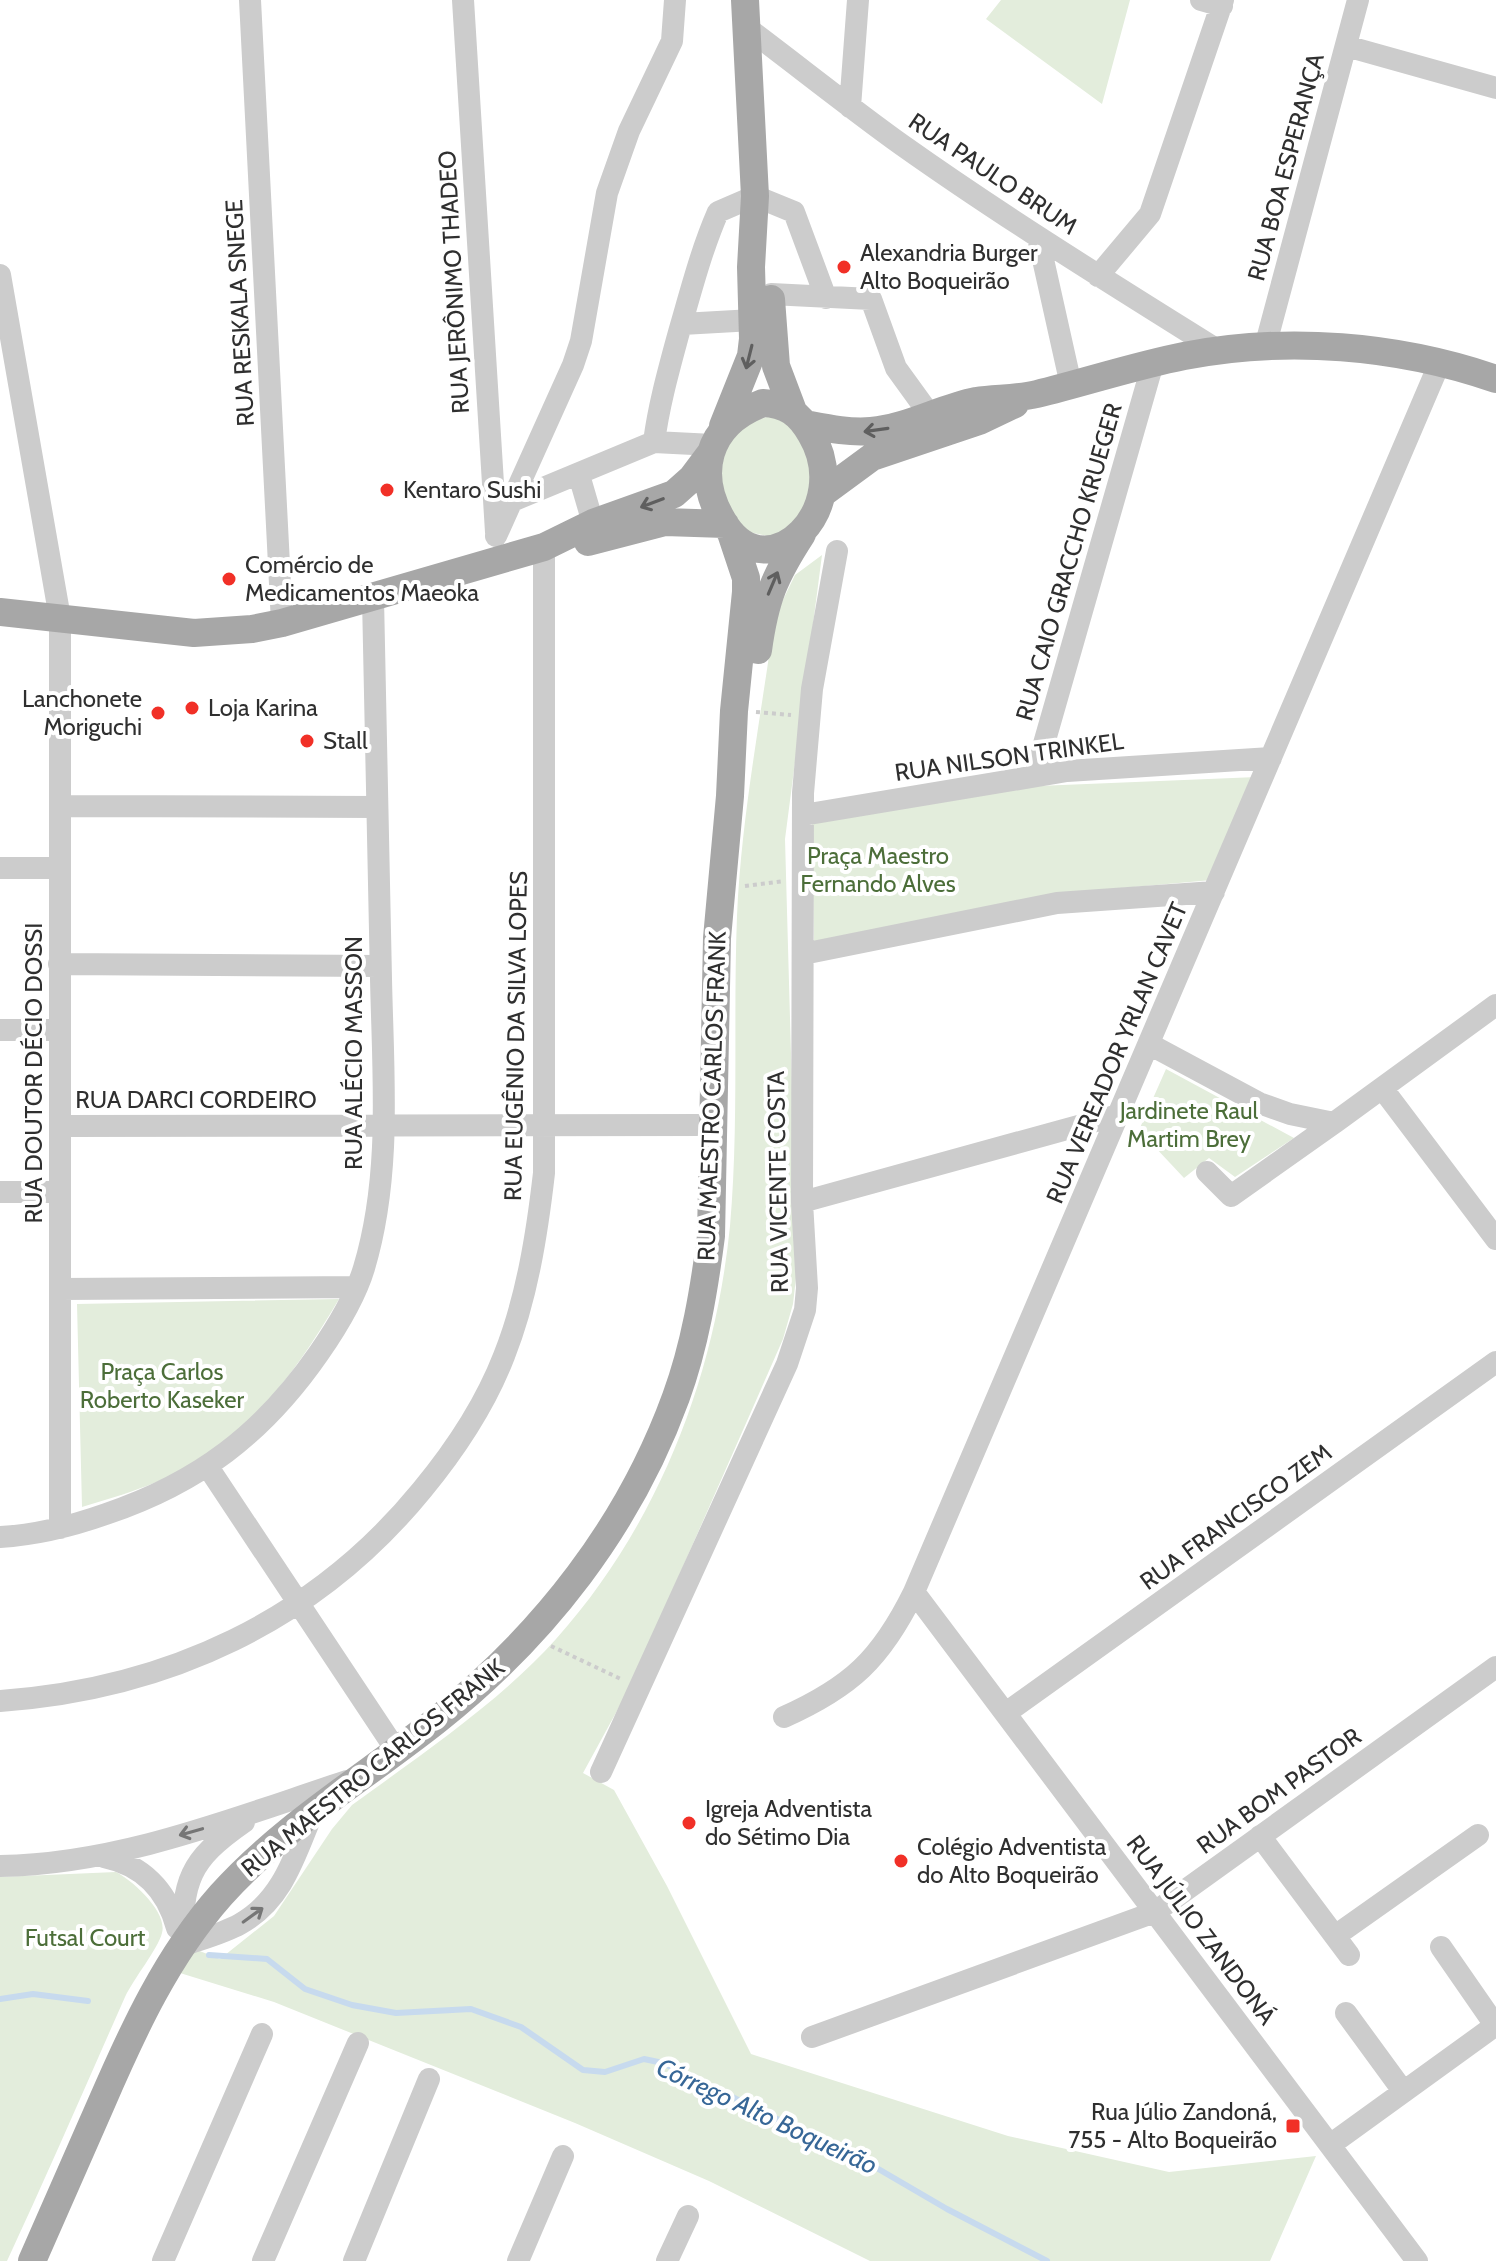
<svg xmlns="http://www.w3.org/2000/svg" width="1496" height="2261" font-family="Cabin,sans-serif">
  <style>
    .green { fill: #e3eddc }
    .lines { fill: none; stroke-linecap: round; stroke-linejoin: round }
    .stream { stroke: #c7daee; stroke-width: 6 }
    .path { stroke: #ccc; stroke-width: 4; stroke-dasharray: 4 4; stroke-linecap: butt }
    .minor { stroke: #ccc; stroke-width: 22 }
    .major { stroke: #a7a7a7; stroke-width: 28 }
    .oneway { stroke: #5f5f5f }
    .oneway2 { stroke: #767676 }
    .poi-dot { fill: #f13027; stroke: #fff; stroke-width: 3 }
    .labels { text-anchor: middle; stroke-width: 8; stroke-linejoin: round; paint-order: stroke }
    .street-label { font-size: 24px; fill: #2f2f2f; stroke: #fff }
    .poi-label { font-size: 24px; fill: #2f2f2f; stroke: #fff; text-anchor: start }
    .park-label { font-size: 24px; fill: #4c6e39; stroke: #fff }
    .water-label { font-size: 26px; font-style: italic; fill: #376797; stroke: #fff }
  </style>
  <rect width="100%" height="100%" fill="#fff"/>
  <path class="green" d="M1001,0h129l-28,104 -116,-85z
    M771,416l15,6 13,12 15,36 -13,50 -29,17 -28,-6c-31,-45 -28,-57 -8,-106z
    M822,555l-37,284 12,430 -4,35 -10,35 -153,348 -47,86 31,17 53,96 84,168 257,82 161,36 147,-16 -46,105h-400l-161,-80 -134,-58 -301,-121 -94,-29 12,-25 28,11 54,-43 58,-87 20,-24c66,-48 150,-105 204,-166 102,-114 159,-262 174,-413 9,-102 3,-207 7,-310 4,-94 22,-188 35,-281l9,-31 14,-29z
    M1257,777l-45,103 -157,14 -241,48 -2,-120 226,-36z
    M1166,1069l128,69 -59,39 -26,-19 -25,20 -45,-48z
    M339,1299c-34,58 -75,118 -132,156 -38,26 -81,39 -125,52l-5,-203z
    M116,1872c16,8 52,40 46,61 -4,16 -28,45 -37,64 -39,88 -77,176 -118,264h-7v-260l6,-2h-6v-122z"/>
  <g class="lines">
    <path class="stream" d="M209,1955l58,4 38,30 47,16 44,8 75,-4 50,18 62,43 22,2 39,-13 19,4 212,104 72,42 100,52
      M0,1999l33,-5 55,7"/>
    <path class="path" d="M756,712l35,3
      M745,886l39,-5
      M551,1646l72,34"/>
    <path class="minor" d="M250,0l32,623
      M463,0l33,532
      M1201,0l21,6
      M746,27c52,39 103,80 156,118 103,73 210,139 317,206
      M1346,46l150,42
      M850,107l8,-107
      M1038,237l33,148
      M0,275l60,343v910
      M1098,276l52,-62 73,-214
      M771,294l100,5 25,69 34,47
      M682,324l71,-4
      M1265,347l93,-347
      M654,442l59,3
      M579,475l14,48
      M512,501l142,-59c5,-38 15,-73 25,-110 12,-41 22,-81 39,-120l37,-16 39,16 32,86
      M496,536l77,-171 8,-24 26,-148 22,-62 43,-90 3,-41
      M1035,775l118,-412
      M60,806l317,1
      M803,815l264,-44 204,-13
      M0,868h60
      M803,954l254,-51 157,-11
      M59,964l321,2
      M0,1030h60
      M1149,1044l110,59 31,11 44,9 162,-118
      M1382,1088l114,151
      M60,1126l655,-1
      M1207,1172l24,24 103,-73
      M0,1192h60
      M802,1202l316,-87
      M60,1289l297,-2
      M208,1467l188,283
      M0,1537c36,-2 72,-11 106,-23 92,-31 157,-80 213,-161 18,-26 36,-55 45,-85 28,-93 19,-193 17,-289 -3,-127 -5,-254 -8,-381
      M914,1592l503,669
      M0,1701c167,-12 315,-80 422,-211 33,-40 63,-85 82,-134 23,-58 33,-122 40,-183v-626
      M1006,1713l490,-351
      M784,1717c67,-30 97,-58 130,-125l526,-1230
      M601,1772l186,-408 18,-54 2,-22 -5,-86 1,-409 9,-104 25,-138
      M1260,1836l89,119
      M104,1857c38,8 63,33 73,71
      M0,1866c120,-2 234,-48 347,-85
      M1335,1936l143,-101
      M182,1946c19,-7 40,-12 58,-22 43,-24 55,-69 73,-112
      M182,1946c1,-66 6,-85 62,-124
      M1441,1947l54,78
      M1346,2013l57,78
      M812,2037l343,-125 341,-245
      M1330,2145l166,-120
      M163,2261l99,-227
      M263,2261l95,-218
      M354,2261l75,-182
      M518,2261l45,-105
      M667,2261l21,-45"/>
    <path class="major" d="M771,299l5,67 17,45
      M763,403c23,1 36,10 48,31 44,74 -41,157 -85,92 -33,-50 -20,-102 37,-123z
      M805,424c21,4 44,9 66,7 36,-3 70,-23 105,-30 20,-3 41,-2 61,-7 49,-12 97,-28 147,-38 102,-20 214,-11 312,23
      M723,426l28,-70 2,-17 -2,-72 4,-71 -10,-196
      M823,493l49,-36 107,-36 36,-17
      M588,542l77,-20 60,2
      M0,612l194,21 58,-4 30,-6 262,-76 49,-24 81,-29 18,-16 18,-24
      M758,650c7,-51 16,-73 44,-116
      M32,2261c23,-52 46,-105 69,-157 32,-74 66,-148 120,-209 63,-70 143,-117 216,-175 107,-85 192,-194 239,-323 19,-52 28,-107 35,-161l6,-298 13,-142 4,-85 12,-119v-14l-15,-45"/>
  </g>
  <defs><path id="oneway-shaft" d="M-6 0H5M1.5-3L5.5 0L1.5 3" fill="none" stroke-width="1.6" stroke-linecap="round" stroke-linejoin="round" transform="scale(2)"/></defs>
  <g class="oneway">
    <use href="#oneway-shaft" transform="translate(749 357) rotate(104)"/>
    <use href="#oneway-shaft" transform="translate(876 430) rotate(172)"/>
    <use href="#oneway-shaft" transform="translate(652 503) rotate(159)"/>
    <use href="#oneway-shaft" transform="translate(773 583) rotate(-67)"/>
  </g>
  <g class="oneway2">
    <use href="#oneway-shaft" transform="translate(191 1832) rotate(164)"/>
    <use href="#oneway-shaft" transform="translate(253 1915) rotate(-36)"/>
  </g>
  <g class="poi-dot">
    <circle cx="844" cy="267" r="8"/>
    <circle cx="387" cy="490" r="8"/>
    <circle cx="229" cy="579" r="8"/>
    <circle cx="192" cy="708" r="8"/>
    <circle cx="158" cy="713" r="8"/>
    <circle cx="307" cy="741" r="8"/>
    <circle cx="689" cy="1823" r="8"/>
    <circle cx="901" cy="1861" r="8"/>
    <rect x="1285" y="2118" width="16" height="16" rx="4"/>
  </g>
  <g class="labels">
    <g class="street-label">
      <text transform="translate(1286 167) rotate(-75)" y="8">RUA BOA ESPERANÇA</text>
      <text transform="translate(993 174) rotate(34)" y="8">RUA PAULO BRUM</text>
      <text transform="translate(454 282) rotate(-93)" y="8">RUA JERÔNIMO THADEO</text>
      <text transform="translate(240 313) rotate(-93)" y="8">RUA RESKALA SNEGE</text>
      <text transform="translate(1069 562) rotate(-74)" y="8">RUA CAIO GRACCHO KRUEGER</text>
      <text transform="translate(1009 757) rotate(-8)" y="8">RUA NILSON TRINKEL</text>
      <text transform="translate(516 1036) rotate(-89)" y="8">RUA EUGÊNIO DA SILVA LOPES</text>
      <text transform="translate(354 1053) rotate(-90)" y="8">RUA ALÉCIO MASSON</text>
      <text transform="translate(1117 1053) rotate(-67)" y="8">RUA VEREADOR YRLAN CAVET</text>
      <text transform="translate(34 1073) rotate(-90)" y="8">RUA DOUTOR DÉCIO DOSSI</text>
      <text transform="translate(712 1096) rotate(-88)" y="8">RUA MAESTRO CARLOS FRANK</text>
      <text x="196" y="1108">RUA DARCI CORDEIRO</text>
      <text transform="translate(778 1182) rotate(-91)" y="8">RUA VICENTE COSTA</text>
      <text transform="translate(1236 1517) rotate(-36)" y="8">RUA FRANCISCO ZEM</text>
      <text transform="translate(373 1768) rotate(-39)" y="8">RUA MAESTRO CARLOS FRANK</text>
      <text transform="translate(1279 1791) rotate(-36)" y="8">RUA BOM PASTOR</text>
      <text transform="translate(1201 1930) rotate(53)" y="8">RUA JÚLIO ZANDONÁ</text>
    </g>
    <g class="poi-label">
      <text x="860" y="261">Alexandria Burger<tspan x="860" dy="28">Alto Boqueirão</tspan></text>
      <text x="403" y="498">Kentaro Sushi</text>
      <text x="245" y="573">Comércio de<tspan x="245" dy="28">Medicamentos Maeoka</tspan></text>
      <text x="142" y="707" text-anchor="end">Lanchonete<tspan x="142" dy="28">Moriguchi</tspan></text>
      <text x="208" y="716">Loja Karina</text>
      <text x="323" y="749">Stall</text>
      <text x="705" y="1817">Igreja Adventista<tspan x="705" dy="28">do Sétimo Dia</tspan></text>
      <text x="917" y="1855">Colégio Adventista<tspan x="917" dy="28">do Alto Boqueirão</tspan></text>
      <text x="1277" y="2120" text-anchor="end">Rua Júlio Zandoná,<tspan x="1277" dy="28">755 - Alto Boqueirão</tspan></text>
    </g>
    <g class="park-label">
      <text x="878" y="864">Praça Maestro<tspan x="878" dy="28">Fernando Alves</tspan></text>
      <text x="1189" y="1119">Jardinete Raul<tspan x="1189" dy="28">Martim Brey</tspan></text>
      <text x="162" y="1380">Praça Carlos<tspan x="162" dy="28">Roberto Kaseker</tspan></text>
      <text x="85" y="1946">Futsal Court</text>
    </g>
    <g class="water-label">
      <text transform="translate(767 2116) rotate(25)" y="9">Córrego Alto Boqueirão</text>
    </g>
  </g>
</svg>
